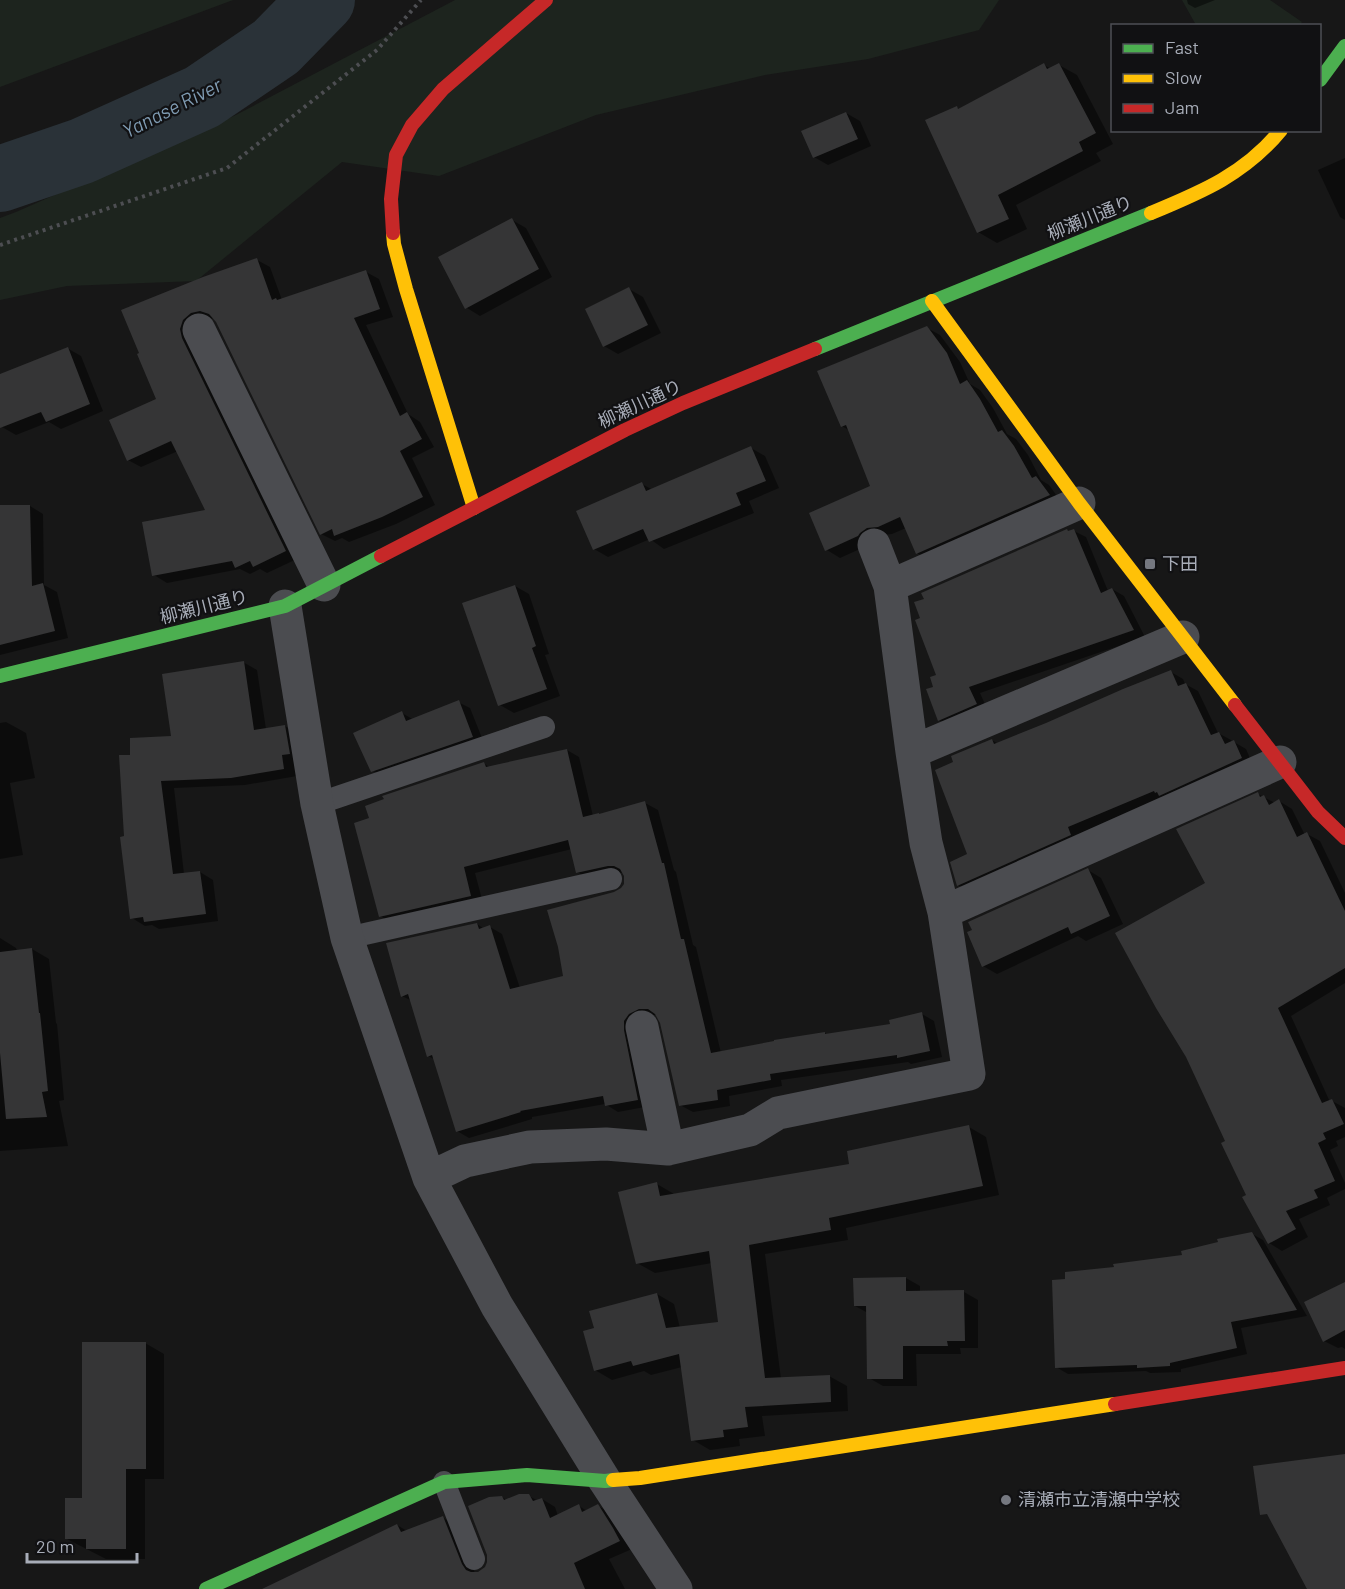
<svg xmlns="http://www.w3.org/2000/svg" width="1345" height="1589" font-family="Barlow,'Noto Sans JP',sans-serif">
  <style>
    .green { fill: #1d241e }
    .shadow { fill: #0007 }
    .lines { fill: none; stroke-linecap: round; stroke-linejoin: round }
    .river { stroke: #2a3238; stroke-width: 66 }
    .building { fill: #353536 }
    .path { stroke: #4d4e52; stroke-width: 4; stroke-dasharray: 3 4.5; stroke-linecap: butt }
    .lane { stroke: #4b4c50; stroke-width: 22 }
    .street { stroke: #4b4c50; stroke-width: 33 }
    .fast { stroke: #4caf50; stroke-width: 14 }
    .slow { stroke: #ffc107; stroke-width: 14 }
    .jam { stroke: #c62828; stroke-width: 14 }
    .poi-dot { fill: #757880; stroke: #111113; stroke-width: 2 }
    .labels { text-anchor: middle; stroke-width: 4.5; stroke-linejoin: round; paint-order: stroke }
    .street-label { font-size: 18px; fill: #a8adb8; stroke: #111113 }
    .poi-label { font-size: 18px; fill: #a8adb8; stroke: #111113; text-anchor: start }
    .water-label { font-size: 20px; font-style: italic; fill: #7f9bb2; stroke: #111113 }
  </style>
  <rect width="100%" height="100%" fill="#171717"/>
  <path class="green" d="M0,0h233l-233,87z
    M455,0h544l-20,30 -111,29 -103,16 -169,40 -157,61 -97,-14 -146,119 -129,5 -67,14v-82l16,-6 220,-97z
    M1182,0h88l32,22 -3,4 -103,-1z"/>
  <path class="shadow" d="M1187,0h28l-20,8 -7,-4z
    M1044,65l7,4 8,-4 18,10 36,69 -17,9 5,8 -85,44 11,24 -30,14 -19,-11 -22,-124 3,1z
    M846,113l14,8 11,25 -43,19 -14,-8z
    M1345,158v62l-5,-3 -22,-47z
    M512,220l14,8 26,49 -72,39 -13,-8z
    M257,260l13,7 12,33 84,-28 13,7 14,38 -27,8 42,89 12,8 14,25 -22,11 23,47 -39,19 -47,18 -7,-4 -7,3 -14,-7 -107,-216 -9,2 94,238 -32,15 -7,-4 -10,5 -10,-5 -73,14 -13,-8 53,-64 -29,-60 -37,16 -13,-7 30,-60 -17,-46 -18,-43z
    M629,289l14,8 18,36 -43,21 -14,-8z
    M927,328l13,7 20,27 10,22 10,6 13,18 14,26 9,5 12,16 13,25 8,5 13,18 -131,58 -14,-8 -11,-25 -14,6 -11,1 -10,9 -31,14 -13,-8 45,-63 -22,-56 -8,-5z
    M67,348l14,8 22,55 -42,18 -12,-7 -33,13 -14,-8 -2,-5v-46z
    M751,448l14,8 14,32 -30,13 5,12 -90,36 -14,-10 -42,18 -14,-8 48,-65 11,6z
    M30,506l13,8 1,71 13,7 11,46 -68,17v-148z
    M1074,531l12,6 22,54 4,-2 12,7 21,41 -165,56 8,18 -37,15 -12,-6 -4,-32 3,-12 132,-144z
    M515,586l14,8 20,60 -4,1 15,41 -46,17 -14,-8 -36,-101z
    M243,662l14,8 9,59 19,-3 13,8 -1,42 -52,9 -71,3 10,86 16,-2 13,8 5,41 -59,8 -7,-4 -7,1 -13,-8 -7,-80 7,-82 41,-19z
    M1171,672l12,7 2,5 13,7 20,42 13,7 1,3 2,-1 12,7 7,16 -283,127 -12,-7 11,-30 -14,-92 37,-23 6,4z
    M458,702l12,6 14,35 -101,34 -11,-7 30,-57 12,7z
    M6,722l20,11 9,45 -25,5 13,72 -23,4v-136z
    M567,750l12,7 14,59 52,-13 13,7 16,60 2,2 17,73 3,2 25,106 104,-20 2,2 65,-10 30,-11 12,7 8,36 -31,7 -3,-2 -127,18 1,6 -53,10 1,10 -37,6 -13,-7 -18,-83 -4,-7h-6l-2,91 -32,6 -13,-8 -73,13v2l-63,19 -12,-7 -23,-72 -6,-3 -16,-55 -10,-5 75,-72 7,5 6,-2 12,7 18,54 44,-11 51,-84 7,-3 3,-6 -1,-12 -34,7 -13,-7 -5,-23 -97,24 8,30 -90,20 -13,-7 -9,-98 112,-55 8,5z
    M1258,794l17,9 4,-2 13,8 13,26 2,-1 13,7 25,52v90l-54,33 39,86 2,-1 13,7v29l-9,4 2,5 -8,4 15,33v6l-18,9 3,7 -31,14 9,18 -26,14 -13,-8 -42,-101 -20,-258z
    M1088,870l13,8 22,46 -37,17 -8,-5 -81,38 -14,-8z
    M0,938l16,10 1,3 15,-2 17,10 7,64 1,1 7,76 -5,1 9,45 -68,5z
    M969,1127l17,10 13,58 -153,33 2,12 -83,14 16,125 48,-3 18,10 1,25 -86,5 3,20 -26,3 1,7 -30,4 -17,-10 -11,-73 -31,8 -7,-4 -32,9 -17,-10 1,-41 61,-35 17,10 6,24 40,-4 -8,-61 -57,10 -18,-10 20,-79 17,10 177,-29z
    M1252,1234l11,6 44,76 -66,12 6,26 -66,15v3l-31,1 -4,-2 -78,3 -12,-7 11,-87 48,-11 69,-13z
    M906,1278l14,8v6h44l14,8v48h-18l1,6h-45l1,32h-34l-14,-8 -1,-65 -13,-7z
    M1345,1284v65l-3,-2 -4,1 -14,-7z
    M145,1343l19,11v125h-19v80h-39l-39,-20z
    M529,1496l9,5 4,-2 13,8 3,9 21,-10 8,5 11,-5 13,7 21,36 -23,10 16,30h-333l105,-64 10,6 35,-14 13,8 20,48h4l7,-5 16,-71 6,4z"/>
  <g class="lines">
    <path class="river" d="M0,179l82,-28 120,-54 74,-50 46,-47"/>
  </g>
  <path class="building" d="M1044,63l3,6 12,-6 37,70 -17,9 4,9 -85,44 11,24 -32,14 -52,-113 32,-14 1,3z
    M846,112l12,27 -45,19 -12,-27z
    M512,218l27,51 -74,40 -27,-52z
    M257,258l15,42 4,-2 1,2 89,-30 14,39 -26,9 46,98 7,-4 15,27 -22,12 23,46 -41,20 -48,19 -2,-7 -12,6 -104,-213 -7,-8 -9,-3 -9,2 -8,7 -3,9 2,9 104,213 -33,16 -3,-6 -15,7 -3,-7 -80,15 -10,-54 63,-12 -34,-69 -44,20 -18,-41 47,-21 -19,-45 2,-1 -18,-43 82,-33z
    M629,287l19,38 -45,22 -18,-38z
    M927,326l20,27 13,31 7,-4 13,19 18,33 4,-2 12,16 18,32 4,-2 14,19 -134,59 -16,-37 -22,10 -11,1 -7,5 -2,3 -33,15 -16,-38 61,-27 -24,-61 -5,2 -24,-56z
    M68,347l22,57 -44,18 -5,-10 -41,16v-54z
    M751,446l15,35 -30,12 5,12 -92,37 -6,-13 -50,21 -17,-39 66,-29 4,9z
    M0,505h30l2,81 11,-3 12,48 -55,14z
    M1067,529l1,2 6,-2 27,64 11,-5 22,42 -165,57 8,17 -39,17 -12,-32 7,-2 -3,-10 6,-2 -21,-55 5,-2 -6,-16 10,-3 -3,-6z
    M515,585l21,61 -4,2 15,41 -49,17 -36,-103z
    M244,661l10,69 31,-5 5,29 -8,1 2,14 -53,9 -70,3 12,93 27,-3 6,43 -62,8 -1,-5 -13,2 -10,-82 4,-1 -5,-81h11v-17l41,-2 -9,-62z
    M1171,670l7,16 8,-3 25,52 8,-3 6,12 9,-4 8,18 -83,38 -2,-4 -2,1 -1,-2 -86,36 3,8 -114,51 -7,-24 17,-8 -32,-84 18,-8 -2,-6 41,-17 2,5 52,-21 77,-34z
    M459,700l14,37 -102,35 -18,-39 49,-22 4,10z
    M567,749l16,68 16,-4v1l46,-13 17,62h2l17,76h3l27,114 63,-12v-1l51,-8v2l65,-10 -1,-4 33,-8 8,39 -33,7v-3l-127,19 1,6 -54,10 1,10 -39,6 -19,-83 -5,-9 -7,-5h-9l-10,5 -5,7v9l14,70 -33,6 -2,-10 -83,15 1,1 -65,20 -24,-77 -5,2 -19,-63 -7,3 -15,-54 91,-20 2,6 11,-4 20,64 53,-13 -5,-29 -11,-37 67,-18 7,-4 3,-4v-8l-4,-7 -6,-3h-6l-32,7 -8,-33 -104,27 7,29 -92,21 -25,-94 15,-5 -4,-12 19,-7 -2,-3 102,-34 2,5z
    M1258,792l2,5 4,-2 5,10 10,-6 18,38 10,-5 38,79v57l-67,40 44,95 10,-4 12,25 -21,9 3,6 -8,4 17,38 -21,9 4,8 -32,13 10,18 -28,15 -26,-47 4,-2 -25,-52 4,-2 -39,-84 -30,-49 -41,-75 90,-50 -29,-54z
    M1088,868l22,48 -39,18 -3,-7 -86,40 -15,-35 5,-2 -4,-8z
    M32,948l7,65h1l8,78 -6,1 5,25 -41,2 -6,-66v-101z
    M969,1125l14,61 -154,32 2,12 -82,15 16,133 65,-3 1,27 -86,5 3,20 -25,3 1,7 -33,4 -12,-87 -46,12 -2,-5 -37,10 -11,-40 11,-3 -5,-17 68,-18 9,35 52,-6 -9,-71 -73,13 -18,-72 39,-10 3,14 189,-32 -2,-13z
    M1252,1232l45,78 -66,12 6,26 -67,15v3l-33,2v-3l-82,3 -3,-88 13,-1v-7l49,-5 -1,-3 69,-9 -1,-4 37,-9 -1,-3z
    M906,1277v14l58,-1 1,51h-18l1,5h-45v33h-36l-1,-73h-12l-1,-28z
    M1345,1282v48l-22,12 -19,-40z
    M82,1342h64v127h-20v80h-40v-10h-21v-41h17z
    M1345,1454v135h-38l-40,-75 -7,1 -7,-49z
    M519,1494h10l4,7 9,-3 8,20 29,-14 3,8 16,-8 15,24 7,13 -46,22 11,26h-323l135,-65 4,8 42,-16 19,48 4,6 5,2h7l7,-5 2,-5v-7l-19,-49 21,-9 13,-1 2,4z"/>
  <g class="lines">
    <path class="path" d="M0,245l227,-77 150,-118 44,-50"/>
    <path class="lane" d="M317,804l227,-77
      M347,938l264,-59
      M444,1482l30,77"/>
    <path class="street" d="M199,330l125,255
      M890,586l189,-83
      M285,606l32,198 30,134 82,240 68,128 108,175 71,108
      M912,752l271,-115
      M944,912l336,-150
      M642,1027l26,122
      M429,1178l36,-17 65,-14 76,-3 62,5 82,-19 28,-17 191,-39 -25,-162 -18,-69 -14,-91 -22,-166 -16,-41"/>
    <path class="fast" d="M1320,80l25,-34
      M815,349l336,-136
      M0,676l285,-70 96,-50
      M206,1589l238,-107 83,-7 78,6 8,-1"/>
    <path class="slow" d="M1151,213c51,-21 94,-39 130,-83
      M393,233l1,11 12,45 68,219
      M932,301l147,202 156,202
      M613,1480l27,-2 475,-74"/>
    <path class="jam" d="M393,233l-2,-34 5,-44 16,-30 31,-36 103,-89
      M381,556l244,-126 58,-27 132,-54
      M1235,705l83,107 27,26
      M1115,1404l230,-36"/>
  </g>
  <g class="poi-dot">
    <rect x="1144" y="558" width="12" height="12" rx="3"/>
    <circle cx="1006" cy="1500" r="6"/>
  </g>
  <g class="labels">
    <g class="street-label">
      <text transform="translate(1090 218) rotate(-22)" y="6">柳瀬川通り</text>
      <text transform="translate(640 404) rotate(-25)" y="6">柳瀬川通り</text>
      <text transform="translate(204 607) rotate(-14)" y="6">柳瀬川通り</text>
    </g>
    <g class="poi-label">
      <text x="1162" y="570">下田</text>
      <text x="1018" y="1506">清瀬市立清瀬中学校</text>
    </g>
    <g class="water-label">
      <text transform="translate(172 108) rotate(-27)" y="7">Yanase River</text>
    </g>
  </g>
  <rect x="1111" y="24" width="210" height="108" fill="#111113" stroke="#4d4f55" stroke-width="1.5"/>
  <rect x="1123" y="44" width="30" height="9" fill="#4caf50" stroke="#4d4f55" stroke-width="1.5"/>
  <text x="1165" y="54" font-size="18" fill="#a8adb8">Fast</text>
  <rect x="1123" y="74" width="30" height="9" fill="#ffc107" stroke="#4d4f55" stroke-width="1.5"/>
  <text x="1165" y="84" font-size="18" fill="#a8adb8">Slow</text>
  <rect x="1123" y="104" width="30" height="9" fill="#c62828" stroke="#4d4f55" stroke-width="1.5"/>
  <text x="1165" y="114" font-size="18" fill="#a8adb8">Jam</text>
  <path d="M27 1553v9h110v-9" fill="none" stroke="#a8adb8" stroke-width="3"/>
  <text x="36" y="1553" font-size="18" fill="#a8adb8" stroke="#111113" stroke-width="4.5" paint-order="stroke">20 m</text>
</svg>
